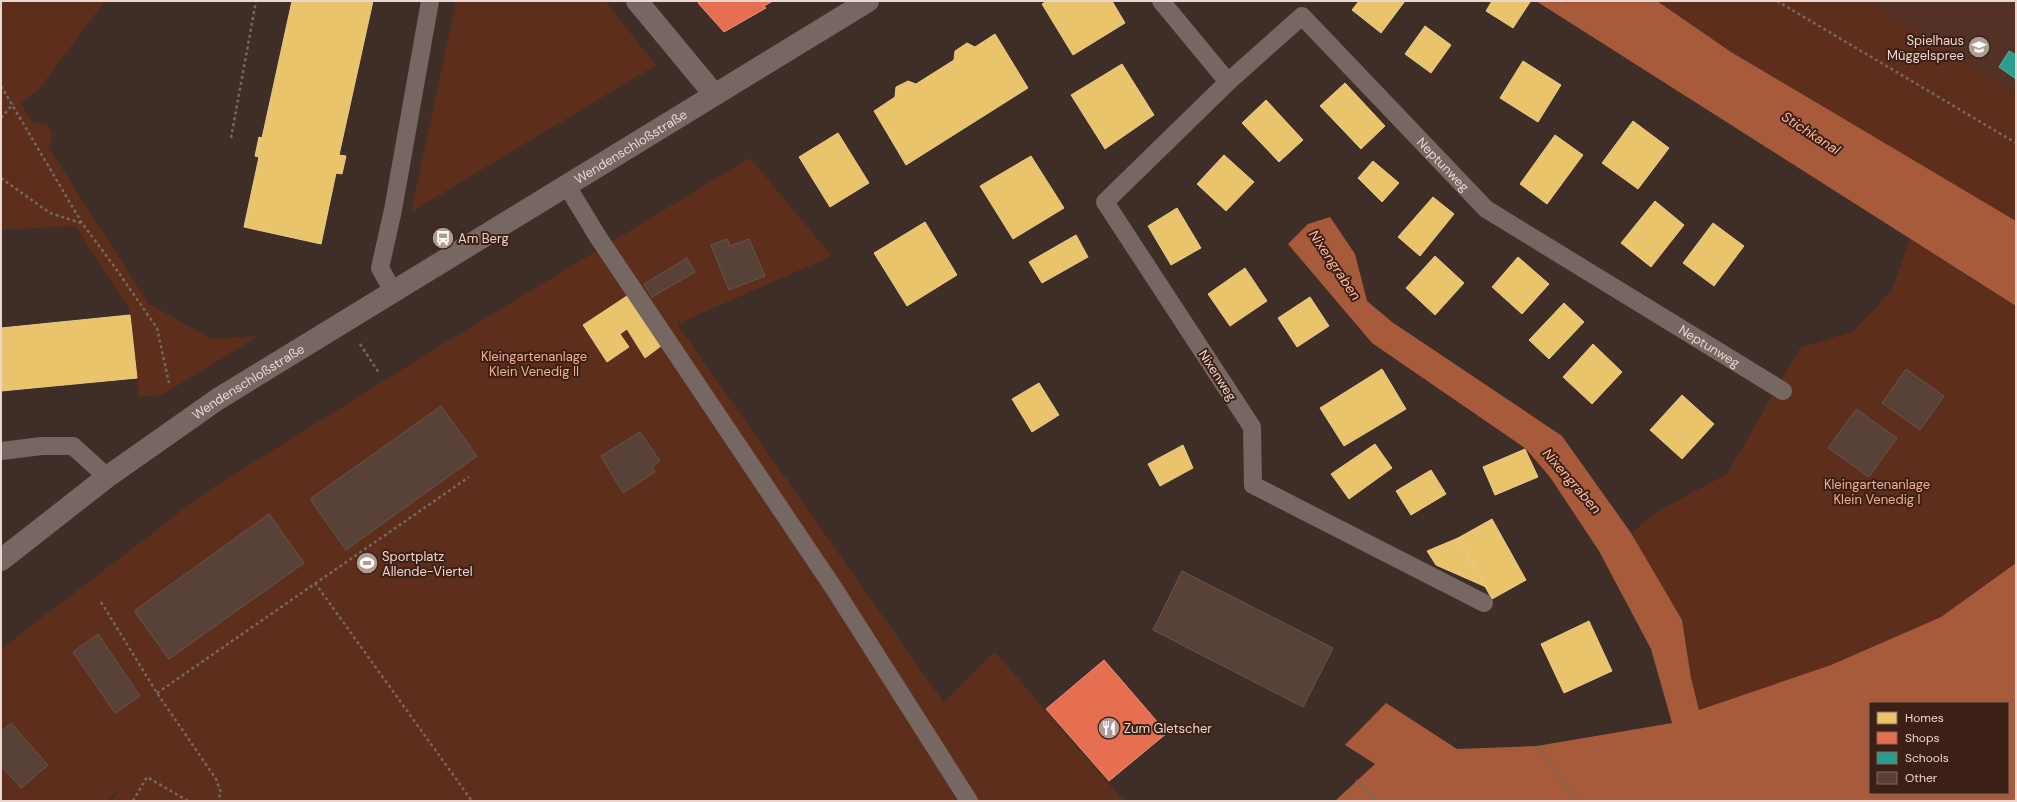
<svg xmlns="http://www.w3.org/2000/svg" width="2017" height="802" font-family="'DM Sans',sans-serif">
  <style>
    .built { fill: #543125 }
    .green { fill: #5c2e1b }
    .water { fill: #a85b3b; fill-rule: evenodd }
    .homes { fill: #e9c46a; stroke: #eaca89 }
    .shops { fill: #e76f51; stroke: #e88e77 }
    .schools { fill: #2a9d8f; stroke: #64aea2 }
    .building { fill: #584137; stroke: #645651 }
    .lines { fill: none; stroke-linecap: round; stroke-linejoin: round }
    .path { stroke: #756864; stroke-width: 2.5; stroke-dasharray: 3 3; stroke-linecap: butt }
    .service { stroke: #766762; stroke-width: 18 }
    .minor { stroke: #766762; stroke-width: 22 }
    .tertiary { stroke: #766762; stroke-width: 22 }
    .labels { text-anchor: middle; stroke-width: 4; stroke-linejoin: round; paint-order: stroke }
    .poi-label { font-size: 13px; fill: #ebd7d0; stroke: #3d2015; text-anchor: start }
    .street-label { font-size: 13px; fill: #ebd7d0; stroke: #3d2015 }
    .park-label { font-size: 13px; fill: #f2ae93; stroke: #3d2015 }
    .water-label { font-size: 14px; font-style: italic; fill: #feb89e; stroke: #3d2015 }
  </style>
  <rect width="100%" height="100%" fill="#3f2e28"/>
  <path class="built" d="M1867,1h149v92z"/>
  <path class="green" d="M1,1h104l-66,88 -18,14 11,20h14l7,12 -4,13 99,155 63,36 47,-3 -96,59 -23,2 -10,-89 -54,-82 -74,4z
    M456,1h149l51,64 -245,147z
    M1657,1h210l149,92v128l-285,-169z
    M750,158l82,98 -155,68 267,379 51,-51 129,149h-1012l7,-12 -12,12h-106v-152l208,-159 229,-143z
    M1910,239l106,67v257l-75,54 -110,48 -132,45 -8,-32 -9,-58 -51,-87 29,-23 67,-36 73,-126 54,-17 38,-41z"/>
  <path class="water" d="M1536,1h121l74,51 285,169v85z
    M1330,217l25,37 12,47 25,21 170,114 69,97 51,87 9,58 8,32 132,-45 110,-48 75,-54v238h-681l40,-37 -30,-19 41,-42 71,46 80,-3 135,-23 -21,-74 -52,-98 -49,-74 -25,-29 -153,-105 -84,-99 20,-20zM1870,703h138v90h-138z"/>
  <path class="homes" d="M292,1h81l-34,154 7,1 -4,18 -6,-1 -15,71 -77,-17 15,-70 -4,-1 4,-19 3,1z
    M1047,1h65l13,22 -52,32 -31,-51z
    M1359,1h46l-24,32 -29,-23z
    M1492,1h37l1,1 -17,26 -27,-17z
    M1425,26l26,19 -20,28 -26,-19z
    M995,34l33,54 -122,77 -32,-54 21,-14 1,-10 12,-6 8,3 38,-24 1,-9 12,-8 8,4z
    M1523,61l38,24 -23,37 -38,-24z
    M1122,64l32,51 -49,34 -34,-54z
    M1345,83l40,43 -24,23 -41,-43z
    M1266,100l37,40 -24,22 -37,-39z
    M1633,121l36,27 -31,41 -36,-26z
    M838,133l31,50 -39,24 -31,-50z
    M1555,135l28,20 -36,49 -27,-20z
    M1224,155l30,27 -28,29 -29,-27z
    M1031,156l33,52 -51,31 -33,-53z
    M1373,161l26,22 -17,19 -24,-24z
    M1433,197l21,17 -34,42 -22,-19z
    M1655,201l29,24 -33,42 -30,-24z
    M1177,208l24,40 -30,17 -23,-39z
    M925,222l32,53 -50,31 -33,-53z
    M1713,223l31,23 -30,40 -31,-23z
    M1076,235l12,22 -46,26 -13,-21z
    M1435,256l29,27 -29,32 -29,-27z
    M1518,257l31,27 -27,30 -30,-27z
    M1245,268l22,33 -37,25 -22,-32z
    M627,296l34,50 -16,12 -18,-29 -7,5 9,13 -22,15 -24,-37z
    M1310,297l19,29 -32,21 -19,-29z
    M1564,303l20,19 -35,37 -20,-19z
    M130,315l7,63 -136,13v-63z
    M1593,344l29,28 -30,32 -29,-27z
    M1382,369l24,40 -62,37 -24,-38z
    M1039,383l20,32 -27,17 -20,-33z
    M1682,395l32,29 -32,35 -32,-29z
    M1375,444l17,24 -43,31 -18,-25z
    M1183,445l10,23 -33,18 -12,-22z
    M1525,449l13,28 -43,18 -12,-28z
    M1431,470l15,24 -35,21 -15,-24z
    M1492,519l34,61 -34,19 -34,-61z
    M1458,538l28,49 -50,-22 -9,-14z
    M1589,621l23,50 -48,22 -23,-49z"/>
  <path class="shops" d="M701,1h72l-9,5 2,2 -42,24 -26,-29z
    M1104,660l63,73 -58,48 -63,-72z"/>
  <path class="schools" d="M2009,51l7,4v24l-17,-12z"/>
  <path class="building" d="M727,239l3,7 19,-7 16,37 -36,14 -18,-45z
    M687,258l8,14 -43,25 -8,-13z
    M1906,369l38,27 -24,34 -38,-27z
    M441,406l36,50 -131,94 -36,-51z
    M1856,409l41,29 -28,39 -41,-29z
    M640,432l20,29 -8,5 3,6 -32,21 -22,-37z
    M269,514l35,49 -135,96 -35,-48z
    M1182,571l151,77 -30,59 -150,-77z
    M98,634l42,62 -25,17 -42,-61z
    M11,723l37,42 -27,23 -20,-22v-34z"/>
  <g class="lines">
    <path class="path" d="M1777,1l239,142
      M1,86l81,137 32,43 43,62 12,55
      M1,118l12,-14
      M231,138l25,-137
      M1,178l49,35 31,10
      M360,344l19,29
      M315,583l157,218
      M101,602l56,91 59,86 5,14 -4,8
      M157,693l312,-216
      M1537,746l41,55
      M1356,780l20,21
      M133,801l14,-24 41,24"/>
    <g class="service">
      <path d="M1161,1l67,81"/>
      <path d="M567,186l31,51 237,353 134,211"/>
      <path d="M393,291l-13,-23 13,-58 37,-209"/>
      <path d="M1,451l41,-5h31l34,31"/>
      <path id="s1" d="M1484,603l-231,-118 -1,-58 -147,-225 123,-120 74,-66 184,193 297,182"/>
    </g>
    <path class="minor" d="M637,1l77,93"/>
    <path class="tertiary" id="s2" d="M1,560l106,-83 111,-78 650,-398"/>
  </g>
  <defs>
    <g id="school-disc" transform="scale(1.15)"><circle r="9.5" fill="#af9c95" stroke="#3d2015"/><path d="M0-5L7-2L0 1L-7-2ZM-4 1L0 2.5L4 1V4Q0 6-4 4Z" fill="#fff"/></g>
    <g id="bus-disc" transform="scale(1.15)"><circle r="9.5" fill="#af9c95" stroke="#3d2015"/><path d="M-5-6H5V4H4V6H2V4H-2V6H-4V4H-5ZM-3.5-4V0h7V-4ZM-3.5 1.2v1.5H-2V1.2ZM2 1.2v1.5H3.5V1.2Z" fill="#fff"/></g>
    <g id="stadium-disc" transform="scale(1.15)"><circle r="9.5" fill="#af9c95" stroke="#3d2015"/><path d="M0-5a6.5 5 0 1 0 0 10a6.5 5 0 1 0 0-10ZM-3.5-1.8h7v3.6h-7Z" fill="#fff"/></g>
    <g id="restaurant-disc" transform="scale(1.15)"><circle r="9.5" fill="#af9c95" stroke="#3d2015"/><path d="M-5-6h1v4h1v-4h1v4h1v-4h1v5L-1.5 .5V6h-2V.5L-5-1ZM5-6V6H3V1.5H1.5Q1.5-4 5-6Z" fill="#fff"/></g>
  </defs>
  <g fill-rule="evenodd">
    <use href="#school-disc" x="1979" y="47"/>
    <use href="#bus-disc" x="443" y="238"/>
    <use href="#stadium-disc" x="367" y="563"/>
    <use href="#restaurant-disc" x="1109" y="728"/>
  </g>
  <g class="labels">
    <g class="poi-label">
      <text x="1964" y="45" text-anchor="end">Spielhaus<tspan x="1964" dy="15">Müggelspree</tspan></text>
      <text x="458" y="243">Am Berg</text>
      <text x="382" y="561">Sportplatz<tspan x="382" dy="15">Allende-Viertel</tspan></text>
      <text x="1124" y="733">Zum Gletscher</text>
    </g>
    <g class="street-label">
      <text dy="5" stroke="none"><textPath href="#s2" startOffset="754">Wendenschloßstraße</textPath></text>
      <text dy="5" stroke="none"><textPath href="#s1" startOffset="1062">Neptunweg</textPath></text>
      <text dy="5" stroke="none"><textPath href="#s1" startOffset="1386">Neptunweg</textPath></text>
      <text transform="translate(1218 375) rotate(57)" y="5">Nixenweg</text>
      <text dy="5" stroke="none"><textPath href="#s2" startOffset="305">Wendenschloßstraße</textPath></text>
    </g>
    <g class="park-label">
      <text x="534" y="361">Kleingartenanlage<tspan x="534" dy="15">Klein Venedig II</tspan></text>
      <text x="1877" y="489">Kleingartenanlage<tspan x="1877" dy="15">Klein Venedig I</tspan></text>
    </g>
    <g class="water-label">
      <text transform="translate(1811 133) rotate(33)" y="5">Stichkanal</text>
      <text transform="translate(1335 265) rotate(56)" y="5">Nixengraben</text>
      <text transform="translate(1572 481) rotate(49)" y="5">Nixengraben</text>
    </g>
  </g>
  <rect width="2017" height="802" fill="none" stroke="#ebd7d0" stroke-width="4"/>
  <rect x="1869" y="702" width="140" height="92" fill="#3d2015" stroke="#836960"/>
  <rect x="1877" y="712" width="20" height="12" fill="#e9c46a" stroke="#836960"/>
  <text x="1905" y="722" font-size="12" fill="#ebd7d0">Homes</text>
  <rect x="1877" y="732" width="20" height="12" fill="#e76f51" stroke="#836960"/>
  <text x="1905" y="742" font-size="12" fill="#ebd7d0">Shops</text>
  <rect x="1877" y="752" width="20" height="12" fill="#2a9d8f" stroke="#836960"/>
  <text x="1905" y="762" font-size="12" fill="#ebd7d0">Schools</text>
  <rect x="1877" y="772" width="20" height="12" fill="#584137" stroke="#836960"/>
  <text x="1905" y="782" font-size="12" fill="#ebd7d0">Other</text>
</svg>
